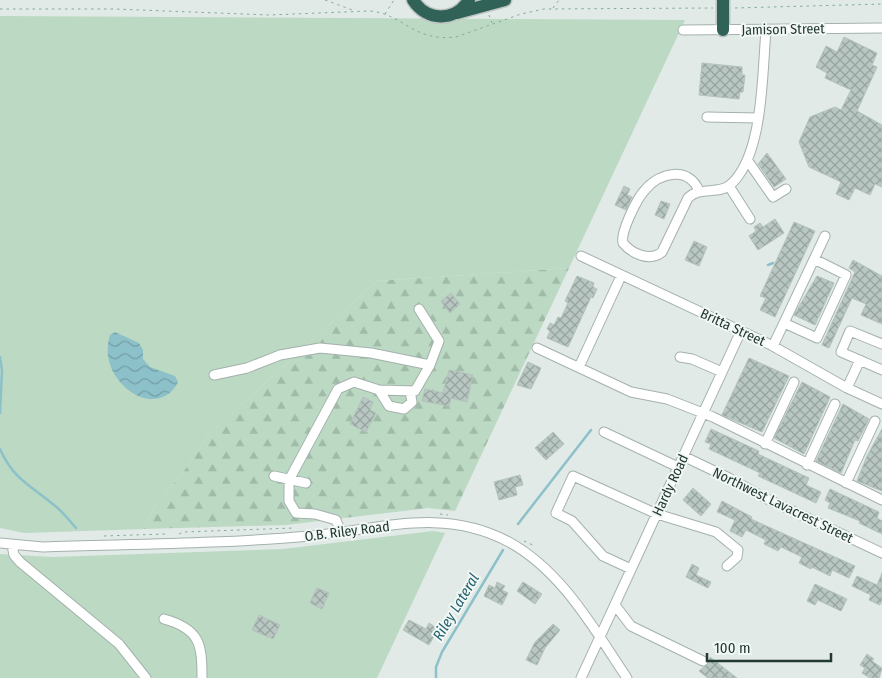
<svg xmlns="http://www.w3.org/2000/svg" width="882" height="678" font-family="'Fira Sans Condensed',sans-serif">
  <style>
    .green { fill: #bbd9c3 }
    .forest { fill: url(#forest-firs) }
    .water { fill: url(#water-waves) }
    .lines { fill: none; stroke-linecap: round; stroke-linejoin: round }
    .stream { stroke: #8dc1ca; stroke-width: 2.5 }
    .building { fill: url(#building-cross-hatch); stroke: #b4c3bc }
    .minor-casing { stroke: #a4b1ad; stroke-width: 11 }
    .highway-casing { stroke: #bdc4c2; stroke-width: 15 }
    .path { stroke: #84ab9e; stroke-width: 1; stroke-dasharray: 2.5 4; stroke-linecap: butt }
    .minor { stroke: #fff; stroke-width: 9 }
    .highway { stroke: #316258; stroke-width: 12 }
    .labels { text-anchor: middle; stroke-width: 4; stroke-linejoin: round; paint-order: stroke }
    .street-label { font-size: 14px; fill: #233933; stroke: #f1f7f4 }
    .water-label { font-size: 15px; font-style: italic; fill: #23636f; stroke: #f1f7f4 }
  </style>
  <defs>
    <pattern id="forest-firs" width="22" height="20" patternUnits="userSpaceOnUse" patternTransform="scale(1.25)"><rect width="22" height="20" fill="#bbd9c3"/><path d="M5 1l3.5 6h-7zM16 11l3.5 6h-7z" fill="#a0bba8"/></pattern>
    <pattern id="water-waves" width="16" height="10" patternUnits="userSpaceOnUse" patternTransform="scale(1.25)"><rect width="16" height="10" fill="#8dc1ca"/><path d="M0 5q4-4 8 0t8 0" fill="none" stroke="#739ea5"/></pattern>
    <pattern id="building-cross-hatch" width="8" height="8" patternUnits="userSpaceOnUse" patternTransform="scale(1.25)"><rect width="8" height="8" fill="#b9c7c2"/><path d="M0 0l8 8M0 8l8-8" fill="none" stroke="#96a39e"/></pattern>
  </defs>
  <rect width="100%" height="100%" fill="#e1eae6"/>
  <path class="green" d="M0,16l685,4 -116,248 -192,13 -167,152 -26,38 -29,35 -11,23 -120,4 -24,-5z
    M433,531l12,2 -68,145h-377v-124l53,3 230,-8z"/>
  <path class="forest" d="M569,268l-114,243 -27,-3 -142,17 -142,4 11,-23 29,-35 26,-38 167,-152z"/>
  <path class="water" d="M115,332l24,11 4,7v9l7,8 25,9 3,6c-21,42 -83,-1 -68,-47z"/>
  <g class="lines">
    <path class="stream" d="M768,265l5,-2
      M0,357l2,13 -2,43
      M0,449c14,31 29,35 54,56 8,6 15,15 22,23
      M518,524l73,-94
      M436,678v-11l6,-15 61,-102"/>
  </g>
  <path class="building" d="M844,37l33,16 -5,12 5,2 -20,44 25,14v62l-7,-3 -5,11 -15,-7 -6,12 -13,-6 5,-12 -32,-15 -10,-25 11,-25 25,-10 6,3 10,-20 -26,-12 2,-5 -11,-6 10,-21 11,6z
    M702,63l40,4v8h3l-2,17h-3l-1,7 -40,-4z
    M767,153l19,26 -12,8 -16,-23z
    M624,186l6,3 -3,6 5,2 -6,13 -11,-5z
    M661,201l9,3 -6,15 -9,-4z
    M775,219l9,14 -26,17 -9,-14 7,-5 -2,-4 6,-4 3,4z
    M794,222l21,9 -40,86 -15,-7 6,-12 -6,-2z
    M694,241l13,6 -8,19 -14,-6z
    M853,260l29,16v48l-21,-9 5,-11 -14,-6 -23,50 -7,-3 33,-73 -6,-4z
    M577,276l17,7 -1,4 4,2 -4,9 -2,-1 -23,50 -21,-9 3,-7 -3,-2 3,-6 4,2 4,-8 3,1 7,-15 -3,-2z
    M817,276l17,7 -19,42 -21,-10z
    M451,293l9,11 -10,9 -9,-12z
    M749,358l40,18 -27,56 -40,-17z
    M528,362l13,6 -10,21 -14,-4z
    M449,370l24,5 -6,27 -16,-4 -2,8 -27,-5 3,-12 18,4z
    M802,382l28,15 -26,57 -30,-16z
    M363,397l10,5 -3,8 6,3 -10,19 -16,-8z
    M843,404l26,15 -11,22 -3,-1 -14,33 -25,-12z
    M711,429l48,22 -1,3 51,24 -3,7 15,7 -5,11 -58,-27 2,-3 -51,-24 2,-5 -6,-2z
    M882,429v62l-25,-10 10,-25z
    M553,432l11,12 -18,16 -11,-12z
    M520,475l3,10 -8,2 2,8 -18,5 -5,-18z
    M693,488l18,16 -10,12 -18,-16z
    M830,489l49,23 -2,6 5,3v13l-23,-11 1,-2 -32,-13 2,-5 -5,-3z
    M722,501l30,16 -1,2 104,47 -6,12 -17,-8 -2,6 -18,-9 -1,2 -12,-6 3,-6 -21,-10 -3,4 -14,-7 2,-4 -20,-10 -4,7 -12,-6 5,-11 -18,-8z
    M692,564l7,4 -3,7 15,7 -3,6 -22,-11z
    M882,573v27l-2,5 -11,-5 2,-5 -19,-9 5,-10 20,9z
    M497,582l8,4 -3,4 6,3 -6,12 -18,-9 5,-11 6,3z
    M523,582l19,12 -7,10 -18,-13z
    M815,584l32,15 -6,12 -23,-11 -3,5 -8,-4z
    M317,588l12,5 -7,16 -12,-6z
    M259,615l21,10 -7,14 -21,-9z
    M409,620l17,9 3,-6 9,6 -9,16 -26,-15z
    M553,624l7,6 -15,18 -8,17 -11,-5 9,-18z
    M867,654l7,5 -2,2 10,7 -3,10h-9l-8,-5 3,-5 -5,-3z
    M710,657l27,21h-29l-9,-7 9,-7z"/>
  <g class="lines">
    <g class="minor-casing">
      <path id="minor" d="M683,30l199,-2
        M707,117l51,1
        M748,161l25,36 13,-8
        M729,186l21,33
        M699,191c-10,-25 -39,-19 -54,-1 -8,8 -25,43 -22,53 9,11 27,19 39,9l26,-54c12,-12 30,-3 42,-13 34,-29 32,-113 36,-154
        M581,256l190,89 76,43 35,16
        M784,323l33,15 29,-63 -32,-16
        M882,344l-32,-13 -9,21 41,18
        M773,346l52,-110
        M537,348l94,44 36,7 46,18 169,83
        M680,357l12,2 30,13
        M579,367l42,-91
        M214,375l33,-7 33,-13 40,-7 51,5 59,12
        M847,388l13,-28
        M379,390l10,16 15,3 8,-7 -2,-11
        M604,432l74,35
        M765,444l29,-62
        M683,456l46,22 36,20 117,55
        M807,465l28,-61
        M274,476l32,7
        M846,483l29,-62
        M341,532l-5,-12 -21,-6 -19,-1 -7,-12v-21l49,-91 16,-7 25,8 36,1 15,-26 9,-24 -20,-32
        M0,543l43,4c89,-3 178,-3 266,-11 70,-6 133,-30 200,6 53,29 85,87 118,136
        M12,545l2,10 6,7 99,82 27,34
        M631,569l-28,-13 -31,-35 -16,-8 17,-37 84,38 59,18 22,18 -1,7 -10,9
        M615,605l16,21 72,35
        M164,619c36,10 38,25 38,59
        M581,678l160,-347"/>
    </g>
    <g class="highway-casing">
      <path id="highway" d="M413,0c14,22 42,22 56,0
        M457,13l48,-13
        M723,30v-30"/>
    </g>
    <path class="path" d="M325,0l30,11
      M553,8l6,-8
      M735,8l147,-4
      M0,9h114l155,6 100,-4c34,2 43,31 87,26l65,-23 23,-5 169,-1
      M385,14l9,-14
      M489,15l3,8
      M440,514l8,1
      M179,534l4,-2 111,-4
      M104,536l61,-2
      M524,541l11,5"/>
    <use href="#minor" class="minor"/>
    <use href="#highway" class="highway"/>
  </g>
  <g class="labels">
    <g class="street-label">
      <text transform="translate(783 29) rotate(-1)" y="5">Jamison Street</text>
      <text transform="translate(733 327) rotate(25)" y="5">Britta Street</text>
      <text transform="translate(670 485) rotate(-65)" y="5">Hardy Road</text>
      <text transform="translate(783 505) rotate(26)" y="5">Northwest Lavacrest Street</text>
      <text transform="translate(347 531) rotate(-7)" y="5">O.B. Riley Road</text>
    </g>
    <g class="water-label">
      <text transform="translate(456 607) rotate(-59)" y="5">Riley Lateral</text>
    </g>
  </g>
  <path d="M707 653v8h124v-8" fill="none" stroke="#233933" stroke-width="2.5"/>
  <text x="714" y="653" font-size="15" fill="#233933" stroke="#f1f7f4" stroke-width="4" paint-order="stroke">100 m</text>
</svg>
